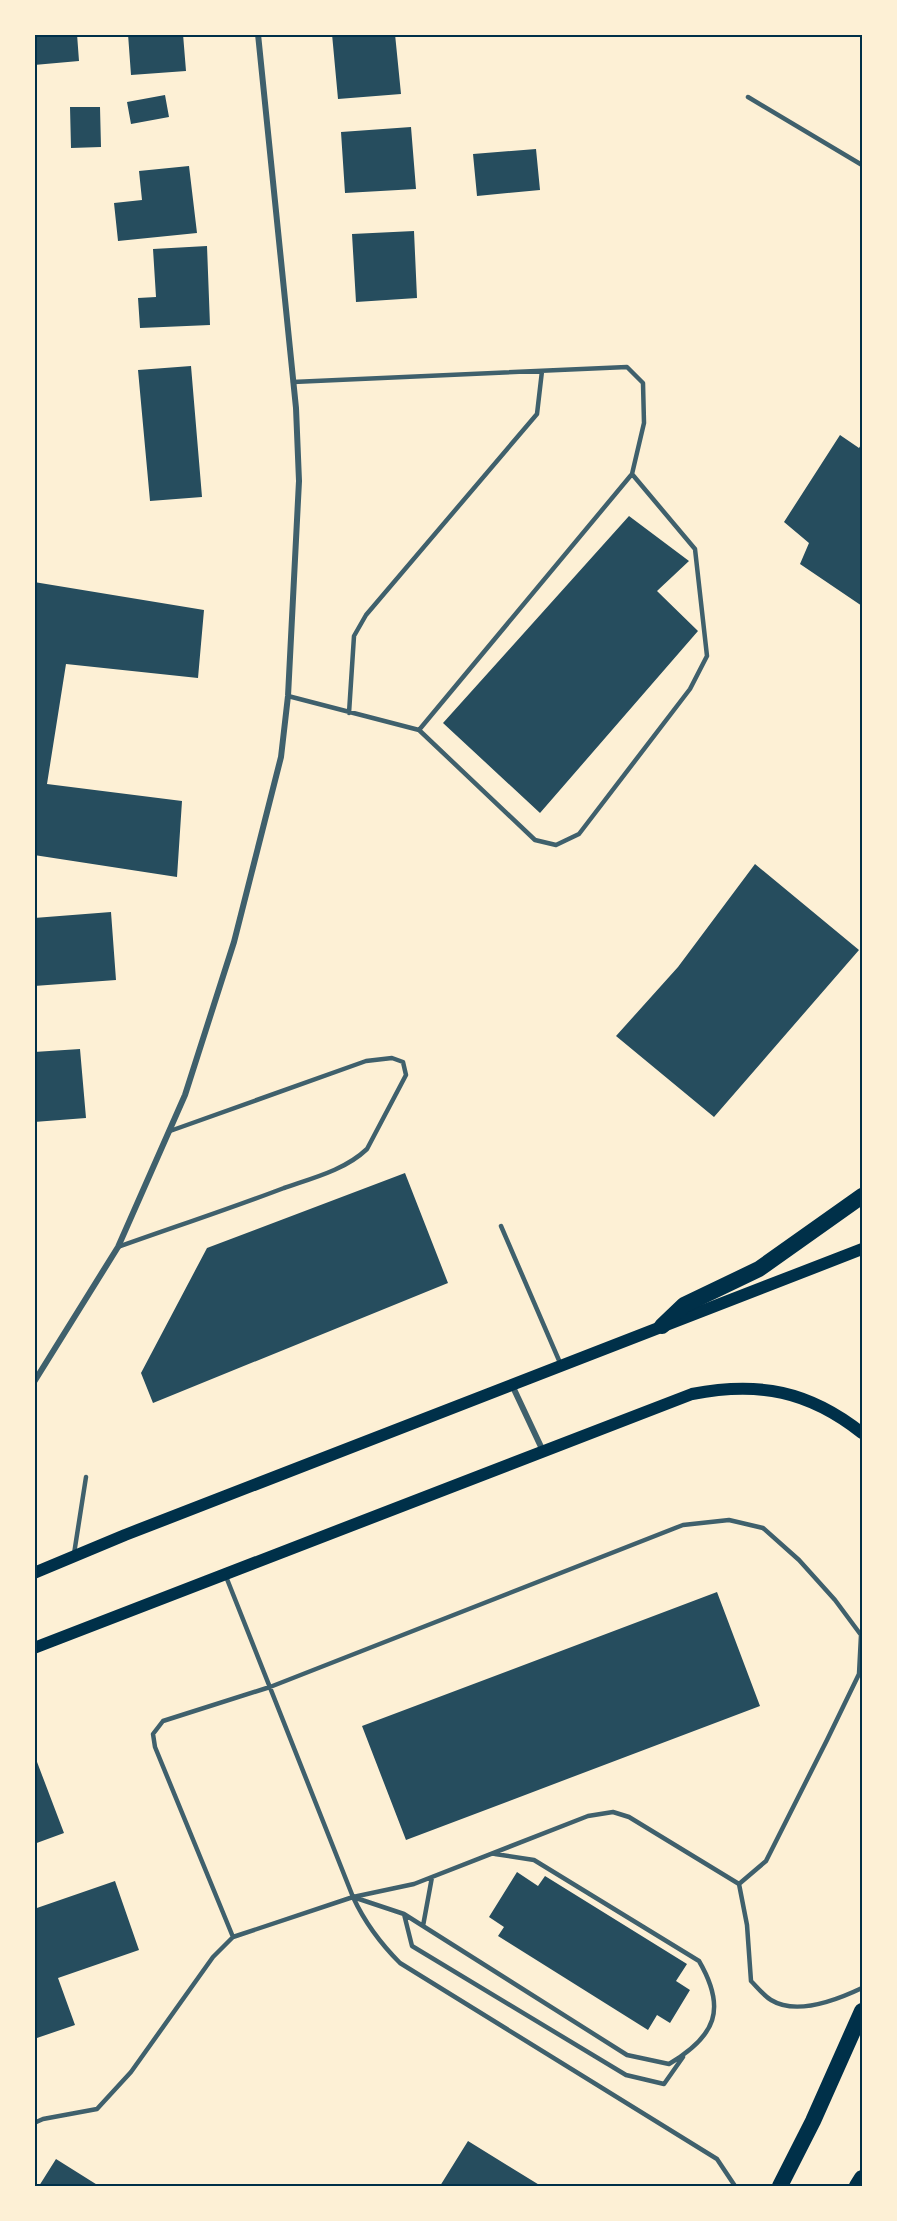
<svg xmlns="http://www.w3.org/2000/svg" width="897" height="2221" font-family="Literata,serif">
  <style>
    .building { fill: #264d5e }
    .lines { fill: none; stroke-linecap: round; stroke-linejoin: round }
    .service { stroke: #3f606c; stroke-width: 4.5 }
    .minor { stroke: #3f606c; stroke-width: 6 }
    .secondary { stroke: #003049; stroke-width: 12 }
    .trunk { stroke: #003049; stroke-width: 16 }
    .neatline { fill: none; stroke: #003049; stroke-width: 2 }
  </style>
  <rect width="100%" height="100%" fill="#fdf0d5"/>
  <path class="building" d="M34,34h43l2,27 -45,4z
    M128,34h55l3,37 -55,4z
    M332,34h63l6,60 -63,5z
    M165,95l4,22 -38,7 -4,-22z
    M70,107h30l1,40 -30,1z
    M411,127l5,62 -71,4 -4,-61z
    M536,149l4,41 -63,6 -4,-42z
    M189,166l8,67 -79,8 -4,-38 28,-3 -3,-29z
    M414,231l3,67 -61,4 -4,-68z
    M207,246l3,79 -70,3 -2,-30 18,-1 -3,-48z
    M191,366l11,131 -52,4 -12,-131z
    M840,435l19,13 3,-5v163l-62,-42 9,-21 -25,-21z
    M629,516l60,45 -32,30 41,40 -158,182 -97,-90z
    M34,582l170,28 -6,68 -132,-14 -19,120 135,17 -5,76 -143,-22z
    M755,864l104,86 -145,167 -98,-81 62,-69z
    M111,912l5,68 -82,6v-68z
    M80,1049l6,69 -52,4v-70z
    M405,1173l43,110 -295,120 -12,-30 66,-125z
    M717,1592l43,114 -354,134 -44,-114z
    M34,1754l30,79 -30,11z
    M517,1872l21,14 7,-10 142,88 -11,17 14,9 -20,33 -13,-8 -9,15 -150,-94 6,-9 -15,-10z
    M115,1881l24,69 -81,28 17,47 -41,14v-130z
    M468,2141l73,45h-101z
    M56,2159l43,27h-60z"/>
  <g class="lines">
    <path class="service" d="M748,97l114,68
      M293,382l334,-15 16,16 1,40 -12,51 -213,256
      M288,696l131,34 116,110 21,5 23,-11 111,-145 17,-33 -12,-107 -63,-75
      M349,713l5,-77 12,-21 171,-201 5,-43
      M501,1226l60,139
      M118,1247c56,-20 111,-38 166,-59 29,-10 61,-18 83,-39l39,-74 -3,-13 -11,-4 -26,3 -196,70
      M74,1554l12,-77
      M225,1574l128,323c12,26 27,46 47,66l317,196 18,27
      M356,1898l48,16 223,141 42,9c47,-28 58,-55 30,-103l-165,-101 -39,-6
      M404,1914l8,32 214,129 38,9 19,-27
      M423,1926l9,-49
      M233,1937l120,-40 61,-13 174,-68 25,-4 16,5 110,67 8,41 4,56c6,6 13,15 20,19 26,16 68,-1 91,-12
      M34,2123l9,-4 54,-10 34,-37 82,-115 20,-20 -78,-190 -2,-13 10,-13 107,-34 413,-162 46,-5 34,8 36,32 36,40 26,35 -2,39 -32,66 -61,121 -27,23"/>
    <path class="minor" d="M34,1382l84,-135 67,-152 49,-153 47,-185 7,-61 11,-215 -3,-73 -38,-374
      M512,1385l31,66"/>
    <path class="secondary" d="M34,1573l91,-38 737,-286
      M34,1648l658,-254c67,-13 117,-3 170,39"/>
    <path class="trunk" d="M662,1326l22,-21 75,-36 103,-73
      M780,2186l33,-65 49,-110
      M857,2186l5,-8"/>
  </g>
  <rect width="897" height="2221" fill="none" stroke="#fdf0d5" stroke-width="72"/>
  <rect x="36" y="36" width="825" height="2149" class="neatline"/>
</svg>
